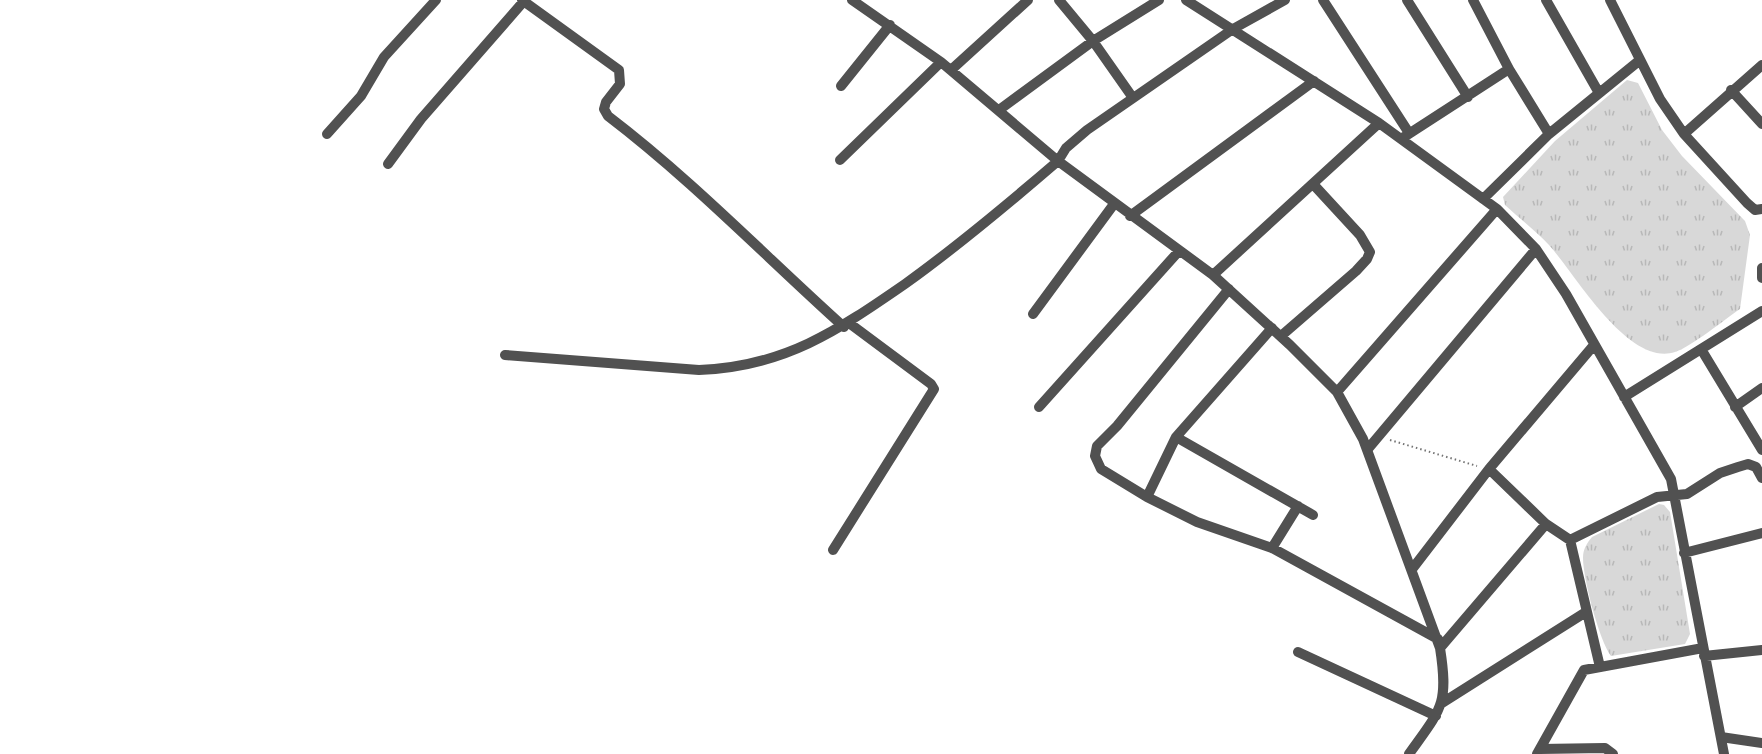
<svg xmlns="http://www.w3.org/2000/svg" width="1762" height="754" font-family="'Alegreya Sans',sans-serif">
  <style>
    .grass { fill: url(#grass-tufts) }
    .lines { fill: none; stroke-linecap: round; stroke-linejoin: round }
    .path { stroke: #737373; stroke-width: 2; stroke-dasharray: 1.5 3; stroke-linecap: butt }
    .street { stroke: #515151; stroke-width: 10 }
  </style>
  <defs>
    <pattern id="grass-tufts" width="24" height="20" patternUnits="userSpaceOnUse" patternTransform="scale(1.5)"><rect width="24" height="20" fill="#d8d8d8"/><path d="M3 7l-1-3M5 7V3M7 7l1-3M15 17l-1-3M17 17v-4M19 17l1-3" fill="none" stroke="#b8b8b8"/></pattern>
  </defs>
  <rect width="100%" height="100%" fill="#fff"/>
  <path class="grass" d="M1627,80l11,3 24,47 20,26 63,65 5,14 -10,74c-15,10 -49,38 -65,43 -47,15 -99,-77 -126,-107 -13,-14 -30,-27 -44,-40l-2,-8 52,-56z
    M1659,504l5,1 6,7 20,122 -5,10 -74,12c-12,-16 -28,-78 -28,-98 0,-9 4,-15 9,-21z"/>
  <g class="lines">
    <path class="path" d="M1390,440l87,26"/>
    <path class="street" d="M522,0l97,70 1,14 -14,18 -2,7 4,7c84,64 157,140 236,211
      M1059,0l34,41 40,57
      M1186,0l193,123 118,86 39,40 30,45 105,185 53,275
      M1285,0l-52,29 -146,101 -21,18 -8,13 155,114 77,70 47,47 26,47 77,209c9,57 1,61 -31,106
      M1323,0l86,133
      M1407,0l61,97
      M1473,0l36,69 40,65
      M1546,0l53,93
      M1610,0l50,99 24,35 63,69 8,7 7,-1
      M951,70l77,-70
      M841,86l49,-61
      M1731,90l31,34
      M999,110l94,-69 66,-41
      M327,134l34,-38 23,-39 52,-57
      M1684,134l78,-69
      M1404,137l105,-68
      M840,160l101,-98
      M388,164l33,-45 103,-118
      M1483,199l66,-65 91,-74
      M1130,216l184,-135
      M1762,268v10
      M1213,275l166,-152
      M1229,289l-112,137 -20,20 -2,10 6,13 46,28 50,25 75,26 166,91
      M1033,314l81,-110
      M1281,336l75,-65 11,-12 3,-7 -10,-17 -47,-51
      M1701,349l61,101
      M505,355l194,15c85,-3 138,-39 206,-86 53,-38 103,-80 153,-123l-117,-99 -89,-62
      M1337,392l160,-183
      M1624,397l138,-86
      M1039,407l140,-156
      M1735,407l27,-19
      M1176,437l137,78
      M1367,450l169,-201
      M1489,469l57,55 24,16 87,-43 30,-3 33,-21 18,-6 10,-3 8,3 6,11
      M1147,497l29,-60 96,-109
      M1570,540l30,127
      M1272,548l26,-42
      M833,550l101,-161 -3,-5 -82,-61
      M1684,553l78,-20
      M1413,568l76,-99 105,-124
      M1440,648l106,-124
      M1298,652l138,64
      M1704,656l58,-6
      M1442,703l144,-91
      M1721,737l41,6
      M1540,749l65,-1 8,6
      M1537,754l47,-84 119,-22"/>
  </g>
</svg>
